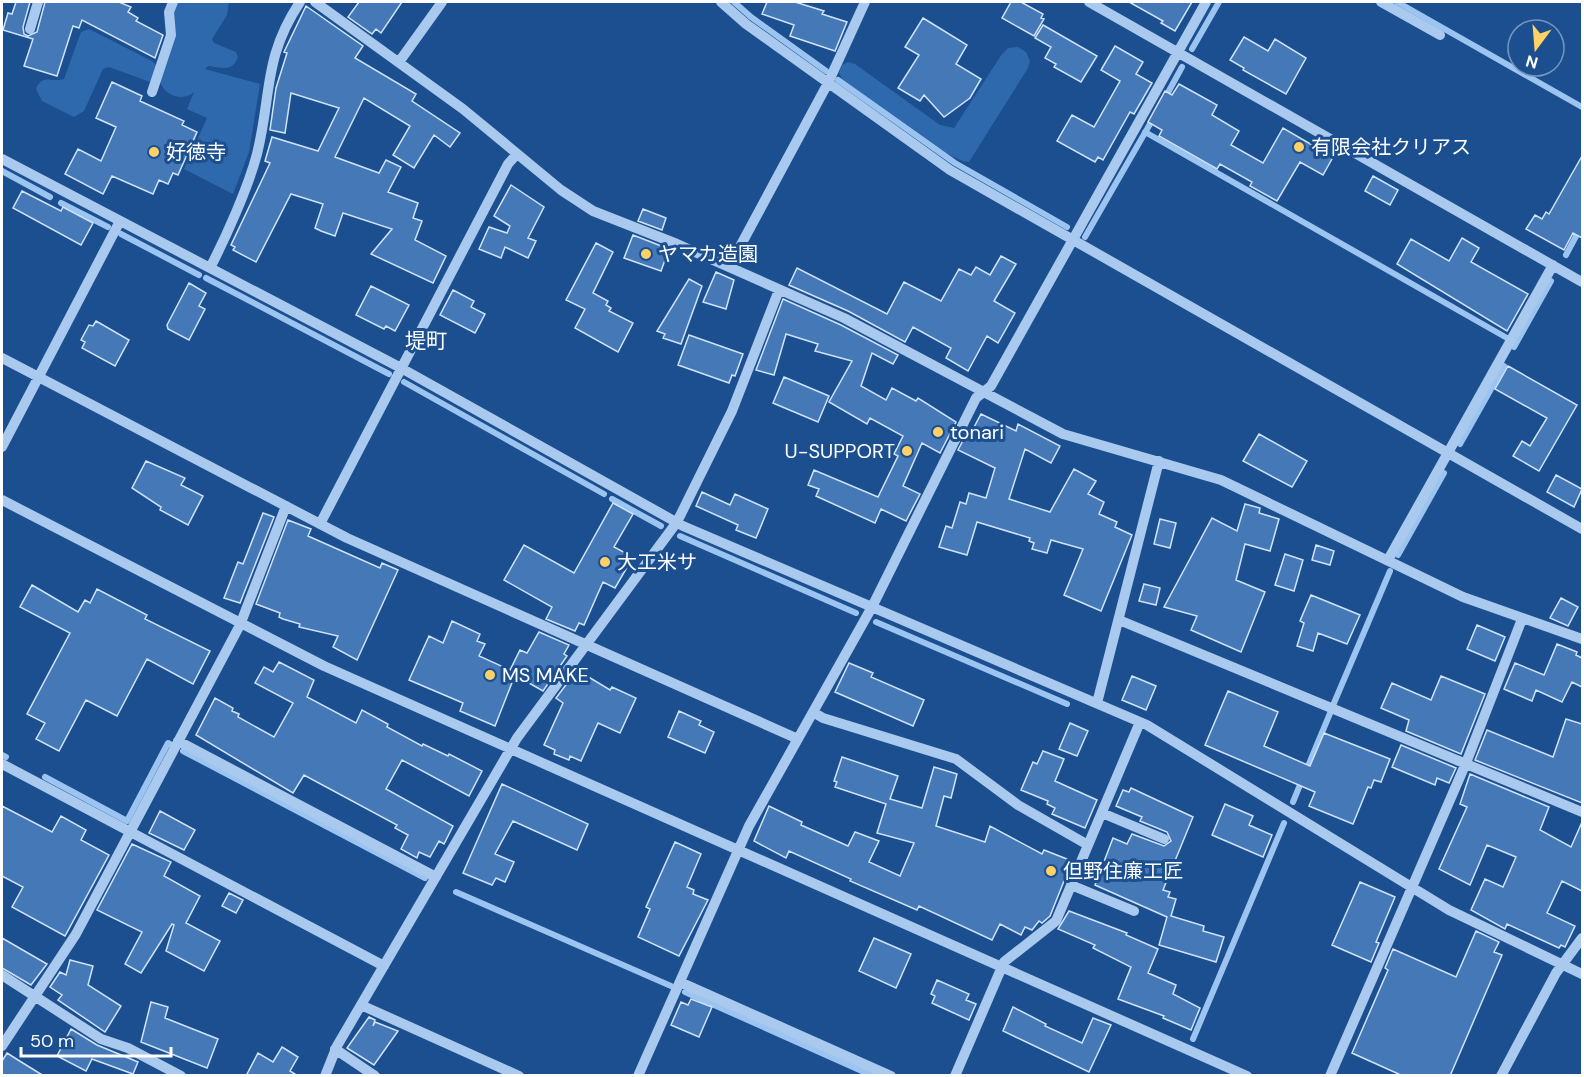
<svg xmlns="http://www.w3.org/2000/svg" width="1584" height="1077" font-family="'DM Sans','Noto Sans JP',sans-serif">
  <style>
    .green { fill: #2e69ad }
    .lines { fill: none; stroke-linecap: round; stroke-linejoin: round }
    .stream { stroke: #9cc4f0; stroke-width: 6 }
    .building { fill: #4478b7; stroke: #cfe3fa; stroke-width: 1.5 }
    .minor { stroke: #a9c9ee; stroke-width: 10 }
    .poi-dot { fill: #ffd166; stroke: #1b4f8f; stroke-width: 2 }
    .labels { text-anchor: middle; stroke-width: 6; stroke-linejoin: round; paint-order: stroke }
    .poi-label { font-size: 20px; fill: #fff; stroke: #1b4f8f; text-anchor: start }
    .neighbourhood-label { font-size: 21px; fill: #fff; stroke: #1b4f8f }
  </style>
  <rect width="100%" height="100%" fill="#1b4f8f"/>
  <path class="green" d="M176,2h53l-2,13 -15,24 2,4 22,9 2,5c-6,16 -16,10 -30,9l-3,3 55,15 -11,68 -16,42 -49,-25 23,-51 -20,-9 7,-17c-11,10 -29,4 -34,-10z
    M89,29l63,32 4,4 -2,13 -4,4 -41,-15 -6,2 -19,42 -10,6 -32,-16 -6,-12c6,-16 16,-6 28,-10l17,-47z
    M1018,47l8,5 4,9 -2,7 -59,94c-19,1 -105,-67 -126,-82l-4,-7 3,-8 6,-3 7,2 85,61 14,3 48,-74 6,-6z"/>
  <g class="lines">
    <path class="stream" d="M734,2l17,15 75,54
      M1397,2l185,105
      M1192,49l27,-47
      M838,80l117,83 112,64
      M1165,98l17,-31
      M1145,132l362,206
      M2,171l48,26
      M61,203l47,24
      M121,234l78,41
      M1085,237l69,-120
      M1566,255l16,-30
      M206,278l183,96
      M1514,347l37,-66
      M404,382l200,112
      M1460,444l44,-78
      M612,499l49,27
      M680,536l176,77
      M1398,555l46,-82
      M876,622l191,82
      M1334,703l56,-132
      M183,751l242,127
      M2,755l4,2
      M1306,771l25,-60
      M45,777l82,44 41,-78 2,1
      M1293,802l9,-22
      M456,892l215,94
      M685,992l188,84
      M1193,1039l91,-216"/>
  </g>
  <path class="building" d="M16,2h14l-7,25 1,7 4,2 9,-4 8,-30h74l12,5 -3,5 10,6 -2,3 27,14 -8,23 -73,-38 -3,8 -6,-2 -16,50 -33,-10 9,-27 -30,-9 5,-17 4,1z
    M359,2h43l-21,31 -5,-4 -4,5 -24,-17z
    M767,2h28l29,9 -2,3 25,8 -12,29 -45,-15 4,-11 -32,-11z
    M1011,2h10l22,12 -2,4 3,1 -10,17 -32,-18z
    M1129,2h63l-17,29 -14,-8 2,-2z
    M306,6l57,40 -8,12 61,36 -4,7 48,32 -10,14 -16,-12 -20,33 -21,-13 17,-29 -46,-28 -29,59 44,16 7,-13 15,7 -13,25 30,11 -5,15 9,3 -7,19 31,16 -13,27 -62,-29 21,-25 -49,-16 -8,23 -14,-5 -6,-3 8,-24 -32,-10 -35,68 -23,-12 2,-3 -4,-2 39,-82 -5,-2 7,-24 46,14 21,-43 -48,-15 -6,40 -15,-3 6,-42 11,-35 -3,-1z
    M923,18l44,27 -11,19 25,15 -11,19 -26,19 -20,-22 -4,6 -22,-13 21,-33 -14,-8z
    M1043,25l54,31 -16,26 -27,-15 2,-3 -11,-6 6,-11 -16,-9z
    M1244,37l24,14 7,-12 31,19 -20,36 -43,-24 1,-2 -14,-8z
    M1115,46l28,16 -7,12 16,9 -18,31 -4,-2 -27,48 -5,-3 -3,5 -38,-21 15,-26 22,12 26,-46 -19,-11z
    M112,82l30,14 -2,5 44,20 -2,4 15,7 -19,43 -5,-2 -5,11 -9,-4 -6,14 -41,-18 -9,18 -38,-20 13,-25 23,12 15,-34 -20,-9z
    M1179,84l38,21 -5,10 27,16 -8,14 32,18 20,-35 50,29 -10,18 -23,-13 -23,39 -27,-15 2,-4 -32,-18 -3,5 -58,-33 3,-6 -14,-8 17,-31 7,4z
    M1582,156v82l-9,-5 -9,17 -38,-21 9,-14 7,4 4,-7 3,2z
    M1373,176l25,14 -8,15 -25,-14z
    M511,185l33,22 -16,31 8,3 -8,17 -23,-11 -4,11 -22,-9 10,-22 18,6 3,-7 -16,-10z
    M22,191l39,20 2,-4 30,16 -12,22 -68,-37z
    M643,209l23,9 -4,12 -24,-9z
    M633,235l36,14 -8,22 -37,-13z
    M1462,238l17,10 -8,14 57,32 -21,37 -110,-67 14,-25 38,22z
    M596,243l17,9 -20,41 15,8 -2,4 5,3 -2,3 24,12 -15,29 -43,-24 10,-19 -19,-9z
    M1001,256l15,8 -22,37 21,12 -17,30 -11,-7 -19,35 -22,-13 5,-10 -38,-21 -8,15 -57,-31 -59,-26 8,-17 90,46 17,-32 37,19 18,-32 12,6 5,-8 14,8z
    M716,272l18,8 -8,29 -23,-7z
    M689,279l13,7 -21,58 -18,-6 2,-4 -8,-3z
    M189,283l17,10 -7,13 6,3 -16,31 -21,-11 -1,-4z
    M371,286l38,19 -14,26 -9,-5 -2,3 -28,-14z
    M453,290l21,11 -3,6 14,7 -10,19 -35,-18z
    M783,299l58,26 57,30 -5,9 -21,-11 -11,33 25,14 6,-12 24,13 2,-3 38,24 -16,31 -18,-10 -19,43 17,8 -14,27 -25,-12 -6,14 -59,-27 3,-7 -11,-4 6,-15 64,27 20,-41 -4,-2 9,-18 -33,-18 -3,6 -38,-22 23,-41 -37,-10 3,-7 -32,-10 -12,41 -18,-5z
    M96,321l33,19 -14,26 -33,-18 3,-6 -4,-2 8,-15 4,1z
    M689,335l54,19 -8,22 -3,-1 -3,8 -51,-18z
    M1508,366l69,39 -38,66 -26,-15 9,-15 8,5 17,-28 -52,-29z
    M784,377l45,19 -11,26 -45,-19z
    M981,414l35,17 2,-7 42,22 -9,17 -26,-14 -16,50 41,13 24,-43 22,12 -8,13 16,8 -5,12 18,8 -2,5 17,8 -31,76 -37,-16 19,-46 -32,-9 -4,13 -15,-4 2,-6 -5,-2 1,-3 -53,-16 -10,33 -28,-8 7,-21 6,2 8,-26 6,2 3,-11 17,5 9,-30 -37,-18 11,-21 3,2z
    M1259,434l48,27 -15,26 -49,-26z
    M146,461l39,17 -4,7 22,11 -15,29 -28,-15 1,-3 -29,-19z
    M1556,475l26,14 -8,18 -27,-15z
    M702,492l28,13 5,-11 33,15 -12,29 -20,-8 2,-5 -42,-19z
    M613,503l20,11 -19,33 19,10 -18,31 -12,-6 -19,43 -5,-2 -4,8 -29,-12 6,-12 -48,-27 20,-35 50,28z
    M1245,504l15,4 -1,5 20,6 -9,32 -25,-7 -9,36 29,12 -24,60 -50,-22 6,-14 -33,-9 48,-89 25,13z
    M263,513l11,4 -34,86 -16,-5 14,-36 5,2z
    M1160,519l16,4 -6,25 -16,-4z
    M288,520l23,9 -3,7 72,32 2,-5 16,7 -41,90 -24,-13 5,-11 -39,-9 1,-3 -17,-5 -4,-2 1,-4 -24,-9z
    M1316,545l18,6 -4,14 -18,-5z
    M1285,554l18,6 -9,31 -19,-6z
    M1144,584l16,4 -4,17 -17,-4z
    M32,585l46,27 7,-12 5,3 7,-14 50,26 -2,4 65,32 -17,33 -46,-25 -30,57 -31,-16 -27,51 -23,-12 9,-16 -18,-9 43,-81 -50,-26z
    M1311,595l49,20 -13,29 -29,-11 -5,18 -16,-5 7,-23 -4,-2z
    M1561,598l17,9 -10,19 -18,-8z
    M452,621l28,13 -3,7 8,3 -6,12 31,14 10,-20 7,3 12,-21 30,13 -5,9 3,2 -24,35 -28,-16 -20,51 -35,-15 3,-8 -54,-23 20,-44 14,7z
    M1477,625l28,12 -10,24 -28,-12z
    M1557,644l20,8 -1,3 6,3v29l-10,-5 -10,20 -26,-12 -4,11 -28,-12 11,-26 29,12z
    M279,662l35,18 -7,17 49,26 6,-13 26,14 -1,3 35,19 1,-2 25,12 1,-2 33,17 -13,25 -67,-36 -16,29 67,37 -9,18 -5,-3 -9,16 -11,-5 -2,6 -16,-9 7,-14 -13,-7 2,-3 -93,-50 -11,18 -97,-58 19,-37 18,10 -1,3 7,3 -1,3 36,20 19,-34 -38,-20 9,-16 9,5z
    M849,663l24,10 -2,4 53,23 -11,26 -78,-34z
    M577,670l33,20 2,-3 24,11 -16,35 -22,-10 -17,38 -11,-5 -1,4 -15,-6 1,-4 -11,-5 19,-42 -7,-5z
    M1132,676l24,10 -10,24 -24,-10z
    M1441,676l44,18 -24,60 -55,-23 3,-11 -28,-12 11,-25 39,17z
    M1228,691l50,21 -14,34 46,20 14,-33 66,26 -9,23 -7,-2 -3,8 -3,-1 -15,37 -44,-18 6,-14 -110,-47z
    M679,711l22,10 -2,4 15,7 -9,21 -37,-16z
    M1566,719l16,5v79l-107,-43 12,-30 66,27z
    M1070,723l18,8 -11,25 -18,-7z
    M1401,745l55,23 -7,15 -12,-5 -2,7 -43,-18z
    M1043,751l21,8 -9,22 42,19 -12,28 -33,-14 3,-6 -8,-4 1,-3 -27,-11 12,-28 4,2z
    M842,757l56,19 -8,23 32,9 12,-41 23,7 -6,24 -7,-2 -8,30 49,16 5,-16 52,28 2,-4 28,11 -22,55 -8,7 -3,-2 -7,9 -7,-3 -4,8 -21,-11 -8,16 -73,-34 -2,4 -67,-29 1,-2 -62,-28 -3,7 -32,-17 15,-35 33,16 -1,3 47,21 7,-14 24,9 -10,21 31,14 14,-33 -37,-10 9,-29 -51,-17 2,-5 -3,-1z
    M1470,774l79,33 -9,23 31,17 11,-25v69l-20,-10 -15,32 28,13 -10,21 -4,-2 -2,3 -52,-24 -2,5 -34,-19 14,-31 18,8 13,-30 -29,-12 -17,40 -31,-16 28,-62 -7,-3z
    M502,784l86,40 -11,26 -64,-29 -18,33 19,8 -9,20 -9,-4 -4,7 -29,-12z
    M1131,788l62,29 -30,73 7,2 -2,5 8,2 -5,17 33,10 -1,5 21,6 -8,25 -57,-17 8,-28 -72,-32 18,-47 14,6 5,-10 32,12 7,-5 -4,-9 -27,-11 2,-4 -26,-11 7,-16 6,2z
    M1225,804l28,12 -4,9 23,10 -9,22 -51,-22z
    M2,806l50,26 9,-16 25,14 -5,10 28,15 -44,81 -53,-29 11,-20 -21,-11z
    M160,811l35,19 -11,20 -35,-17z
    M675,842l26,12 -14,33 7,3 -1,4 15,6 -29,56 -41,-19 12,-28 -4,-2z
    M132,844l39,18 -7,14 36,20 -14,27 34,18 -16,30 -38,-20 8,-26 -2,-1 -31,49 -16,-9 17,-32 -45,-22z
    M1360,882l35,15 -19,45 3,1 -8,19 -39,-17z
    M229,893l14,7 -7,13 -14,-7z
    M1069,911l58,22 -1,2 32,14 -10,24 28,12 -3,9 27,14 -9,22 -28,-12 1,-2 -46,-17 13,-32 -38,-19 2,-3 -37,-16z
    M1476,931l23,11 -5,10 8,3 -52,121h-47l-51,-23 36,-83 -3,-2 8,-19 63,28z
    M2,938l45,26 -16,21 -29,-17z
    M874,938l37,16 -15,34 -37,-17z
    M70,960l23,6 -5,19 33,21 -16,26 -47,-32 4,-5 -12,-8 10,-15 6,3z
    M937,980l32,14 -3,6 10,4 -7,16 -37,-17 3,-7 -4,-2z
    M691,999l21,8 -13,30 -28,-12 10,-23 7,3z
    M151,1002l17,5 -3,11 53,21 -11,29 -66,-26z
    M1013,1007l33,17 -1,2 37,17 11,-25 18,7 -22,47 -86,-41z
    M369,1017l6,3 -2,6 2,-4 23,9 -24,34 -27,-17z
    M71,1029l26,16 41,17 -5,12 -41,-15 -6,12 -29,-15z
    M282,1047l16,10 -8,14 8,5h-52l12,-23 15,9z
    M7,1053l11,7 26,16h-42v-15z"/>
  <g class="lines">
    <path class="minor" d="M315,2l148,107 98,81 32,21 84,33 167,74 219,116 158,46 242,117 119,42
      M721,2l25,22 204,146 632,359
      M1089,2l493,280
      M1381,2l59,33
      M30,29l8,-27
      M399,62l43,-60
      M152,92l19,-57 -2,-23 4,-10
      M2,159l399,209 282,158 464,199 302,185 133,64
      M729,267l99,-184 37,-81
      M210,268c16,-31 38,-80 47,-114 15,-61 6,-96 43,-152
      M2,358l345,180 451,201
      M2,447l118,-226
      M2,500l322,166 923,410
      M320,524l188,-360 9,-10
      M1388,560l165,-295
      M1119,620l463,192
      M1097,703l62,-242
      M813,712l10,6 133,41 62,46 70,40
      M178,741l258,136
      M2,764l382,202
      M1102,813l62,26
      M1071,885l63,26
      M2,975l99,64 27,9 53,28
      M680,982l211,94
      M361,1005l158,71
      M2,1046l74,-112 164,-309 46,-119
      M335,1049l40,27
      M325,1076l12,-30 180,-308 160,-216 55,-111 47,-121
      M638,1076l111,-250 123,-219 104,-209 15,-12 215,-384
      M955,1076l49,-114 52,-41 84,-199
      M1330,1076l136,-313 56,-144
      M1501,1076l55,-103 26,-35"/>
  </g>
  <g class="poi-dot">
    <circle cx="1299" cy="147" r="6"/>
    <circle cx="154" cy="152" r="6"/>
    <circle cx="646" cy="254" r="6"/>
    <circle cx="938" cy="432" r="6"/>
    <circle cx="907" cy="451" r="6"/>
    <circle cx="605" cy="562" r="6"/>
    <circle cx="490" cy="675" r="6"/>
    <circle cx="1051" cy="871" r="6"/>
  </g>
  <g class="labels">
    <g class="poi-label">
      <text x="1311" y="154">有限会社クリアス</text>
      <text x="166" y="159">好徳寺</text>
      <text x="658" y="261">ヤマカ造園</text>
      <text x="950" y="439">tonari</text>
      <text x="895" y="458" text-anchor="end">U-SUPPORT</text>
      <text x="617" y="569">大工米サ</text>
      <text x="502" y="682">MS MAKE</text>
      <text x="1063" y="878">但野住廉工匠</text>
    </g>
    <g class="neighbourhood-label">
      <text x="426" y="348">堤町</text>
    </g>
  </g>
  <rect width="1584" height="1077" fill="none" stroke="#ffffff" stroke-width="6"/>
  <g transform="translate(1536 48) rotate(196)"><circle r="28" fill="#1b4f8f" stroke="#7695bc" stroke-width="1.5"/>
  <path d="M0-4.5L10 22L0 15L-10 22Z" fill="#ffd166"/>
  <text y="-9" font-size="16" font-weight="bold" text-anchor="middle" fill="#ffffff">N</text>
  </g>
  <path d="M21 1047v9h150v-9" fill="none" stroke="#ffffff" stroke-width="3"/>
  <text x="30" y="1047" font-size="18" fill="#ffffff" stroke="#1b4f8f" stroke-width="4.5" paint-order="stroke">50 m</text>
</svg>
